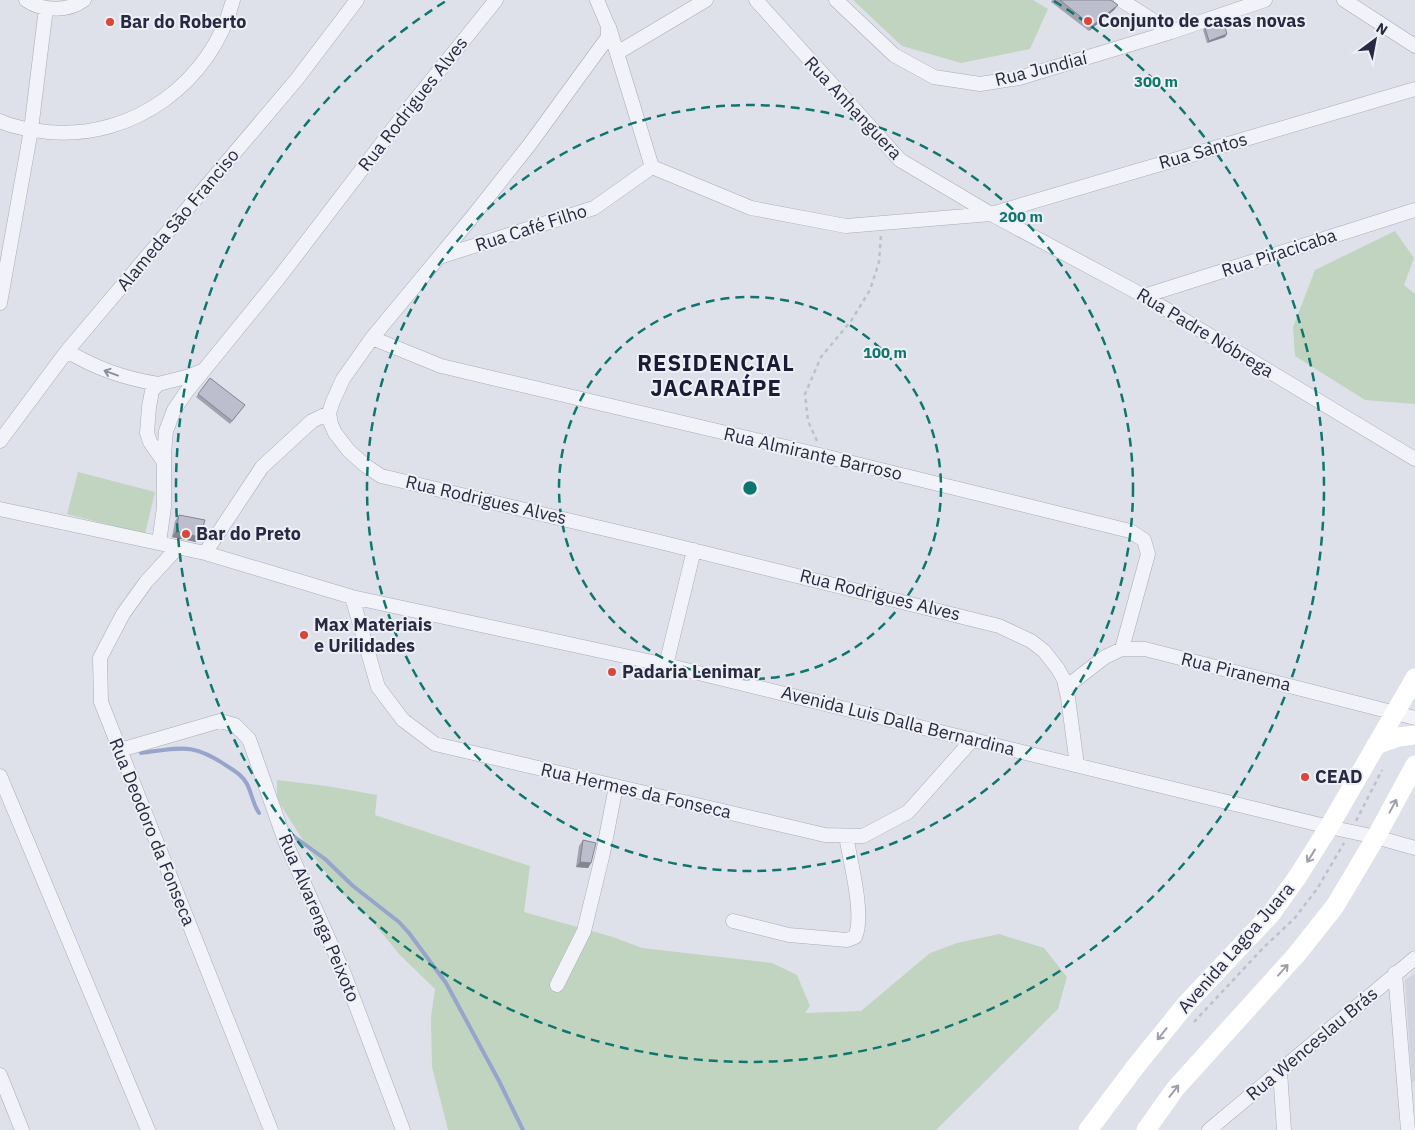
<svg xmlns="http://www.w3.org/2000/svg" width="1415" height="1130" font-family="'IBM Plex Sans',sans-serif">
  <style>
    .built { fill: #d1d3df }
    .green { fill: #c0d4c0 }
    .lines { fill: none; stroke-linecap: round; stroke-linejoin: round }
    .stream { stroke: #97a5cd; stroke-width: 4 }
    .minor-casing { stroke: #a8aab8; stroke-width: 15 }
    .path { stroke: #bdbfc9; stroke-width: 2.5; stroke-dasharray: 4 4; stroke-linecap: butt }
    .minor { stroke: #f2f3f8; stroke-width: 14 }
    .secondary { stroke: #fff; stroke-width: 19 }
    .wall { fill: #a2a3b0 }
    .shaded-wall { fill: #848590 }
    .building { fill: #bcbecd; stroke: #848590 }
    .oneway { stroke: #8c8e9d }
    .oneway2 { stroke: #9e9faa }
    .ring { fill: none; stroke: #0f766e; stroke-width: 2.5; stroke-dasharray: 9 6 }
    .poi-dot { fill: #da4639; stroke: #eff0f7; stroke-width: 2 }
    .labels { text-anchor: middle; stroke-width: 4; stroke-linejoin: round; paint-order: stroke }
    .poi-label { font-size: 18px; font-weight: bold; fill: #272a42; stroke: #eff0f7; text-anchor: start }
    .street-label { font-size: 18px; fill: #272a42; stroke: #eff0f7 }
    .district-label { font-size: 22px; font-weight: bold; letter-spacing: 1px; fill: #191c33; stroke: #eff0f7 }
    .centre { fill: #0f766e; stroke: #eff0f7; stroke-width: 2.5 }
    .ring-label { font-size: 15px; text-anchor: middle; font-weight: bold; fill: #0f766e; stroke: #eff0f7; stroke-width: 4; stroke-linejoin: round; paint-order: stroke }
  </style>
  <rect width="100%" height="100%" fill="#dfe1ea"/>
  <path class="built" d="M1415,973v109h-3l-7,-102z"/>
  <path class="green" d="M853,0h180l15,9 -18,40 -69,14 -59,-17z
    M1395,231l19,27 -10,27 11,9v110l-50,-4 -70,-44 -2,-29 22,-57z
    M78,472l77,20 -10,42 -78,-20z
    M277,780l50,6 50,9 -2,20 155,51 -6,46 89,25 29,11 130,15 25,12 13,31 -5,7 56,-2 69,-58 27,-10 42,-9 45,14 23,29 -9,32 -122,121h-488l-16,-63 -1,-50 4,-28 -35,-34 -33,-40 -28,-25 -30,-40 -32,-51z"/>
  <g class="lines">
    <path class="stream" d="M141,753c40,-5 51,-11 86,13 8,5 16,10 20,18 5,10 6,20 12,29
      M289,833l36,26 28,27 46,36 10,11 37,50 53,98 24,49"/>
    <g class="minor-casing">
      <path id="minor" d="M26,0c16,11 42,12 58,0
        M597,0l11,26v11l-78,107 -57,72 -101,122 -29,41 -10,22 -4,12 2,11 4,9 14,18 17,15 15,10 275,65 343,85 32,15 13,10 14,18 6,11 4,18 9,67
        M756,0l144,160 91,54 153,82 271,163
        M836,0l58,55 40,22 46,7 39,-6 152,-46 94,-32
        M1121,0l50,32
        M1344,0l71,46
        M609,27l43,140
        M617,53l89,-53
        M0,121c15,7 32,9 48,11 85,8 164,-50 185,-132
        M652,167l99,41 95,18 145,-12 424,-125
        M439,257l155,-49 58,-41
        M1144,296l271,-86
        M0,303l31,-173 15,-122
        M372,338l69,28 383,90 306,75 14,9 4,14 -26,95
        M67,351c30,18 57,27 91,33
        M0,441l67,-90 230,-272 60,-79
        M164,462l-14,-20 -3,-9 2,-26 3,-16 6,-7 32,-8 12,-5
        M0,509l205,44 147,44 314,68 663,162 47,10 39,11
        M159,543l5,-36v-53l2,-23 8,-21 13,-19 91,-112 127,-166 91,-113
        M178,547l-32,35 -23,32 -23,44 1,44 170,428
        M205,553l57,-86 50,-46 17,-8
        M352,597l26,90 25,33 32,24 390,91 38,1 45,-24 65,-73
        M666,665l28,-115
        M1066,687l39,-30 17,-8h23l270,69
        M120,750l100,-29 15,4 14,14 36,102 58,130 60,159
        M0,776l148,354
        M733,921l56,14 58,5 8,-3c10,-21 -5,-77 -9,-101
        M1395,973l13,157
        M557,985l27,-54 19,-78 13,-67
        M1280,1071l4,59
        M0,1075l22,55
        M1209,1130l206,-172"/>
    </g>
    <path class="path" d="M817,441l-9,-20 -3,-27 16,-37 30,-36 19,-31 9,-28 2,-27
      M1356,821l26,-51
      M1194,1022l70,-75 30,-28 23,-30 27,-46"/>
    <use href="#minor" class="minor"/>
    <path class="secondary" d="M1376,745l22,-8 17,-2
      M1088,1130l48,-64 51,-63 84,-89 27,-38 31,-49 86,-149
      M1146,1130l29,-41 122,-135 38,-48 41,-69 39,-72"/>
  </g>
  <path class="wall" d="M1052,0h59l7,5 -4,5 -25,21 -38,-29z
    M1205,28l20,9 -18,6 -4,-13z
    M210,378l35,27 -15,19 -34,-27z
    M179,515l17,27 -24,-5 3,-16z
    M583,840l8,23 -3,5 -12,-1 3,-21z"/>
  <path class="shaded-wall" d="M1118,5l-4,5 -25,21 3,-5z
    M1227,34l-2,3 -18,6 2,-2z
    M176,531l24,6 -4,5 -24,-5z
    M580,862l11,1 -3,5 -12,-1z"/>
  <path class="building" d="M1060,0h51l7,5 -26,21z
    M1223,21l4,13 -18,7 -4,-13z
    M210,378l35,27 -13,16 -34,-27z
    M179,515l26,5 -5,17 -24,-6z
    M583,840l13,3 -5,20 -11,-1z"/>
  <defs><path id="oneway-shaft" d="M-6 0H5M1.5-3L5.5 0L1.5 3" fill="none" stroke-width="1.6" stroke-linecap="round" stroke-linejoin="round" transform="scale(1.25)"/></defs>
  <use class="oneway" href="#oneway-shaft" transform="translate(111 373) rotate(-160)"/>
  <g class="oneway2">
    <use href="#oneway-shaft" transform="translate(1393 806) rotate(-62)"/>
    <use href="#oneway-shaft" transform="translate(1311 856) rotate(122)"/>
    <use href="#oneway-shaft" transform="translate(1283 970) rotate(-48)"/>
    <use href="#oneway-shaft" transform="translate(1162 1034) rotate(129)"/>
    <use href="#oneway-shaft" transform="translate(1174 1091) rotate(-52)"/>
  </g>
  <g class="ring">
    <circle cx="750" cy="488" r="191"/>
    <circle cx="750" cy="488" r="383"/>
    <path d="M1054 1A574 574 0 1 1 446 1"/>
  </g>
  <g class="poi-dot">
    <circle cx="1088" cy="21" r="5"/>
    <circle cx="110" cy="22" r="5"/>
    <circle cx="186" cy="534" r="5"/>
    <circle cx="304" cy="635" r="5"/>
    <circle cx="612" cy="672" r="5"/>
    <circle cx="1305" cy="777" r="5"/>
  </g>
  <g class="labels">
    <g class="poi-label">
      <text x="1098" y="27">Conjunto de casas novas</text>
      <text x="120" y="28">Bar do Roberto</text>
      <text x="196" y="540">Bar do Preto</text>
      <text x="314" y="631">Max Materiais<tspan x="314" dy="21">e Urilidades</tspan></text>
      <text x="622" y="678">Padaria Lenimar</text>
      <text x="1315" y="783">CEAD</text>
    </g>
    <g class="street-label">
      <text transform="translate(1041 69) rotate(-14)" y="6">Rua Jundiaí</text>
      <text transform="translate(413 104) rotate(-52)" y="6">Rua Rodrigues Alves</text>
      <text transform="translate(853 108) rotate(47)" y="6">Rua Anhanguera</text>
      <text transform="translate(1203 151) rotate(-16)" y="6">Rua Santos</text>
      <text transform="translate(178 220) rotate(-50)" y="6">Alameda São Franciso</text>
      <text transform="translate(531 228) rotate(-18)" y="6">Rua Café Filho</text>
      <text transform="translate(1279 253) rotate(-18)" y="6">Rua Piracicaba</text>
      <text transform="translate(1205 333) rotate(31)" y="6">Rua Padre Nóbrega</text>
      <text transform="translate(813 454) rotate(13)" y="6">Rua Almirante Barroso</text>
      <text transform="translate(486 500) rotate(13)" y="6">Rua Rodrigues Alves</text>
      <text transform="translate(880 595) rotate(14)" y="6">Rua Rodrigues Alves</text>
      <text transform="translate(1236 672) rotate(14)" y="6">Rua Piranema</text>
      <text transform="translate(898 721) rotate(14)" y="6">Avenida Luis Dalla Bernardina</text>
      <text transform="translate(636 791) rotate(13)" y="6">Rua Hermes da Fonseca</text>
      <text transform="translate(152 832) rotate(68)" y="6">Rua Deodoro da Fonseca</text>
      <text transform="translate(319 918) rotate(67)" y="6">Rua Alvarenga Peixoto</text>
      <text transform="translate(1236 948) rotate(-49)" y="6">Avenida Lagoa Juara</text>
      <text transform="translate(1312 1044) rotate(-40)" y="6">Rua Wenceslau Brás</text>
    </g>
    <g class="district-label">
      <text x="716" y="371">RESIDENCIAL<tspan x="716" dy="25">JACARAÍPE</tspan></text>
    </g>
  </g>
  <circle cx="750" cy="488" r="8" class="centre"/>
  <g class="ring-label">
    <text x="1156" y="87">300 m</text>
    <text x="1021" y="222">200 m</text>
    <text x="885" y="358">100 m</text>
  </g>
  <g transform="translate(1375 40) rotate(32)" stroke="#eff0f7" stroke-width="4" paint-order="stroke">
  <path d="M0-4L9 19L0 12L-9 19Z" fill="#272a42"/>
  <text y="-8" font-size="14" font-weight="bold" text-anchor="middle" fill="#272a42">N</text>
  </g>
</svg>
